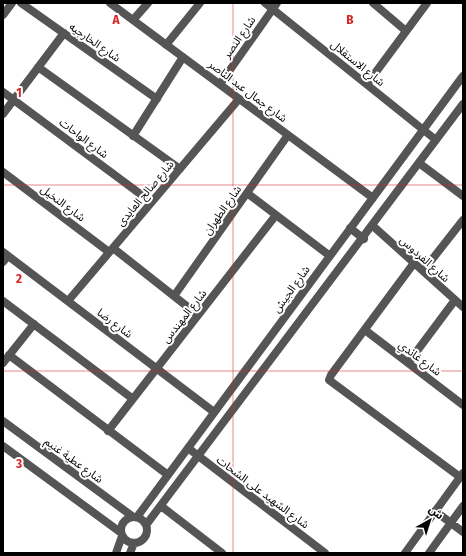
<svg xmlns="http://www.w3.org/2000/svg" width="466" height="556" font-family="'Fira Sans Condensed','Noto Sans Arabic',sans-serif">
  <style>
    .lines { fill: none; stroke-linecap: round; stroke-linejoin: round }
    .street { stroke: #555; stroke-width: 8 }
    .grid { fill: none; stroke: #d62828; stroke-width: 1; stroke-opacity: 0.55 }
    .labels { text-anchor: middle; stroke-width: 4; stroke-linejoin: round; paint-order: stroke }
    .street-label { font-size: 11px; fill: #000; stroke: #fff }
    .grid-label { font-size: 13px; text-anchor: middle; font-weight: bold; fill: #d62828; stroke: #fff; stroke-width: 4; stroke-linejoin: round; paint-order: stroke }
  </style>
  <rect width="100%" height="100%" fill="#fff"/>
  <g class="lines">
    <path class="street" d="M21,3l136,96
      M110,3l263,195
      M265,3l171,137
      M373,3l33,28
      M3,15l9,-12
      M133,20l15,-17
      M166,45l34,-42
      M38,67l142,102
      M220,84l57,-81
      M367,84l60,-81
      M3,92l148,110
      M3,114l61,-81
      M133,136l50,-79
      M419,163l44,33
      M3,172l106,80
      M247,193l83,63
      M373,226l90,81
      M350,228l14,11
      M113,248l85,67
      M3,252l211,160
      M3,262l5,-6
      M414,263l-83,112 -2,5 131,97
      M423,271l40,-51
      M174,296l114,-161
      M3,301l130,98
      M68,301l171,-202
      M365,330l98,75
      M9,355l159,120
      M3,363l31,-39
      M408,363l47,-63
      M3,421l129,95
      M108,431l168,-216
      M3,446l117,86
      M188,448l137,105
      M161,506l61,47
      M435,511l28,21
      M121 530a13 13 0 1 1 26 0a13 13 0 1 1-26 0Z
      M137,517l326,-441
      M146,525l317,-421
      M116,553l6,-17
      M130,553l4,-10
      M405,553l58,-80
      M429,553l34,-47"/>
  </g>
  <path class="grid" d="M233,3v550M3,185h460M3,371h460"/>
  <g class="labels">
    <g class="street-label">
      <text transform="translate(239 37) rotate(-55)" y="4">شارع النصر</text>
      <text transform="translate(95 42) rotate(35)" y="4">شارع الخارجيه</text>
      <text transform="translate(358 63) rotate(39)" y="4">شارع الاستقلال</text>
      <text transform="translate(248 91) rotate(37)" y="4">شارع جمال عبد الناصر</text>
      <text transform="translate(84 138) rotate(37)" y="4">شارع الواحات</text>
      <text transform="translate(145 193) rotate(-50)" y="4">شارع صالح العايدى</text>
      <text transform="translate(63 203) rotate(37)" y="4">شارع النخيل</text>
      <text transform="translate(222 210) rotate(-55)" y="4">شارع الطهران</text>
      <text transform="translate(425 259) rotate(42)" y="4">شارع الفردوس</text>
      <text transform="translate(291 289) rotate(-54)" y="4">شارع الجيش</text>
      <text transform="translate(184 316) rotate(-52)" y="4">شارع المهندس</text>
      <text transform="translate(115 323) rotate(37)" y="4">شارع رضا</text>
      <text transform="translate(420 358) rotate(37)" y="4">شارع غاندي</text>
      <text transform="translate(74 460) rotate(36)" y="4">شارع عطية غنيم</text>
      <text transform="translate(263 492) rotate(37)" y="4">شارع الشهيد على الشحات</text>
    </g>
  </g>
  <g class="grid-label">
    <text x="116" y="24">A</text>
    <text x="350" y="24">B</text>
    <text x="19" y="97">1</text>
    <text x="19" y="283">2</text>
    <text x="19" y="468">3</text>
  </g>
  <rect width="466" height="556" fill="none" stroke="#000000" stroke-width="8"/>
  <g transform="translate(430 520) rotate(39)" stroke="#ffffff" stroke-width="3" paint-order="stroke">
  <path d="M0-3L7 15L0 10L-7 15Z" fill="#000000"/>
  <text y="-6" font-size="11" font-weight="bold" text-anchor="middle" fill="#000000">ش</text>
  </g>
</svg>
